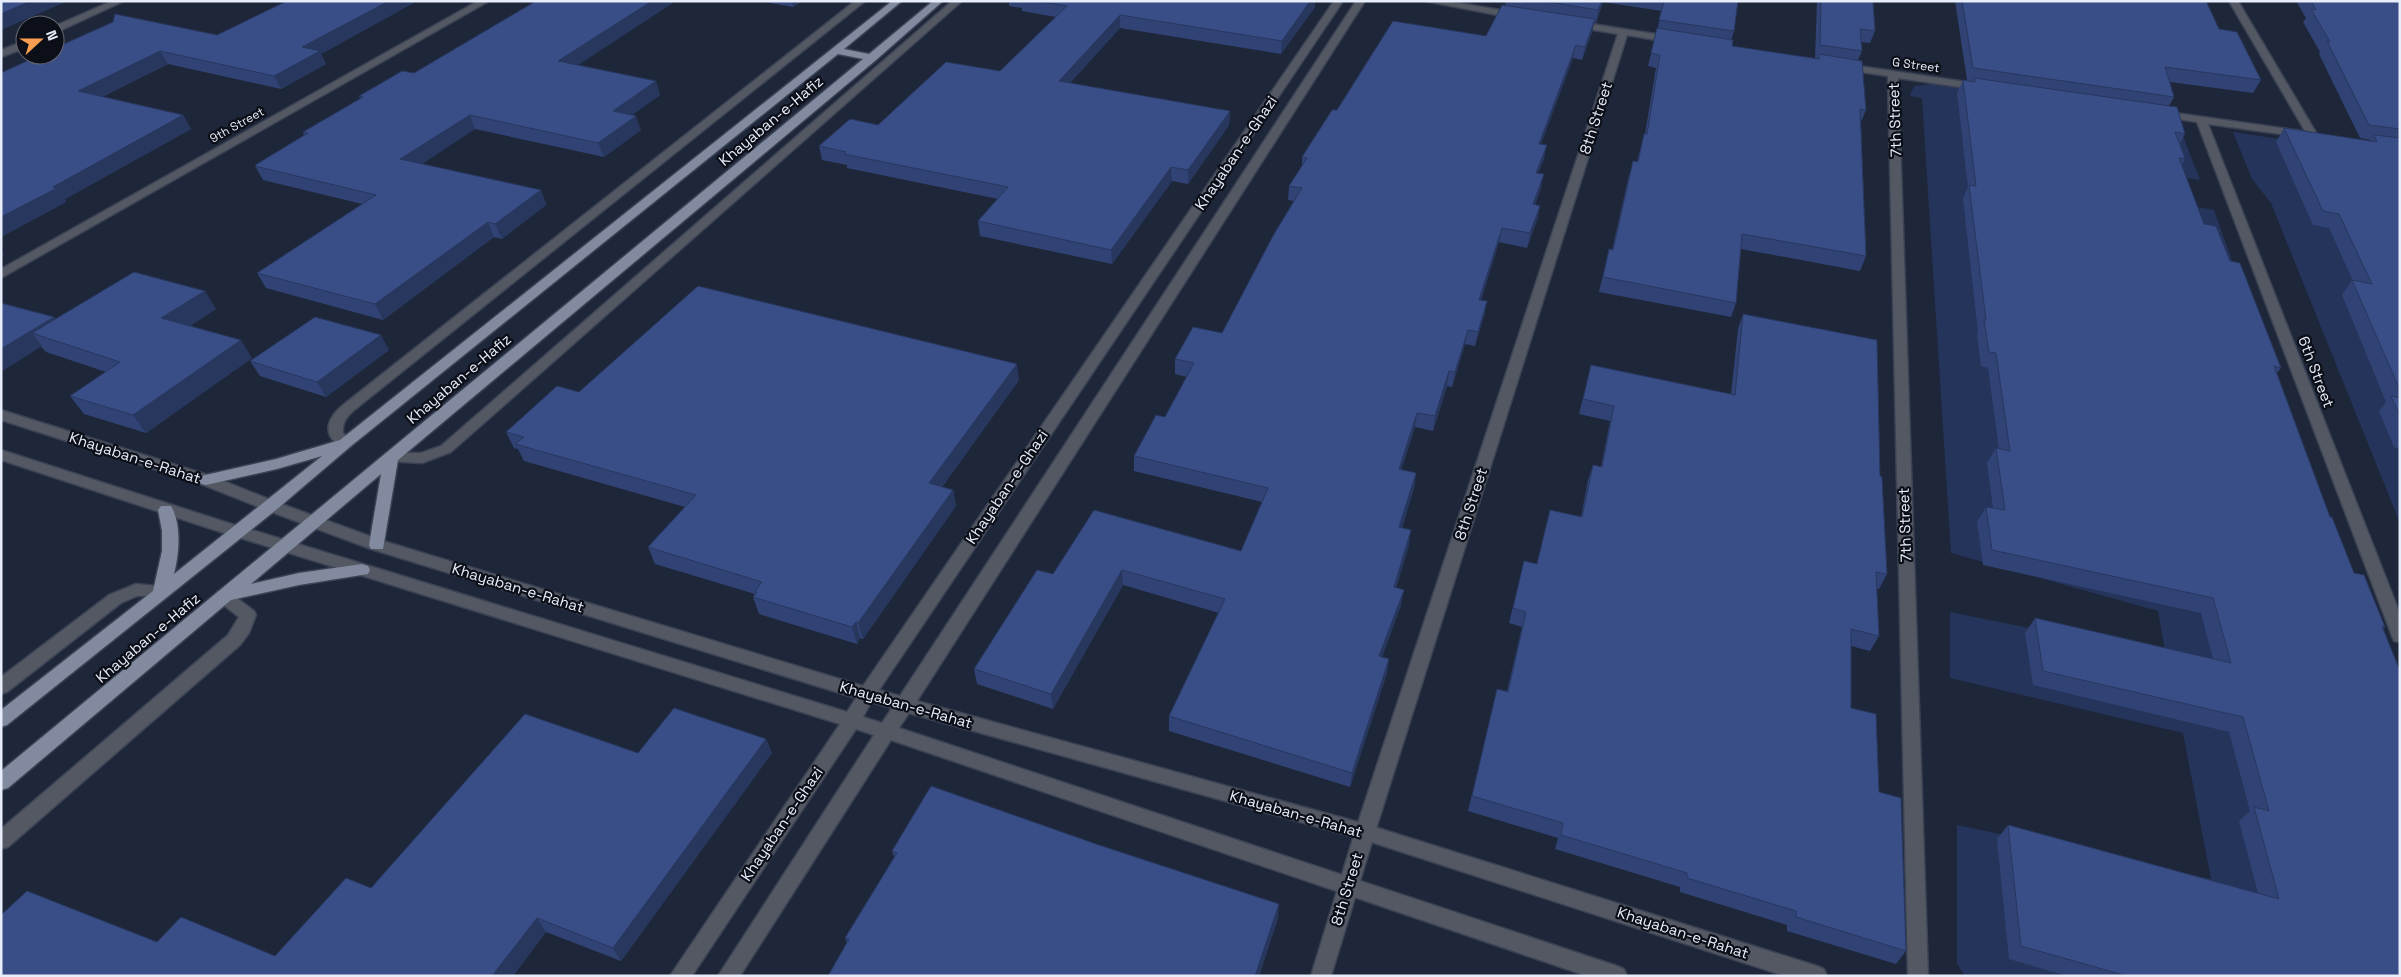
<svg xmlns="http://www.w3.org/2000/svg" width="2401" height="977" font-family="'Space Grotesk',sans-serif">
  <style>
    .green { fill: #25345b }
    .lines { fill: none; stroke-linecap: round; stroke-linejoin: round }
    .service-casing { stroke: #3a4254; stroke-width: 3 }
    .minor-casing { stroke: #3a4254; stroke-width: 3 }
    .tertiary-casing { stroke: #3a4254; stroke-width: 3 }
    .primary-casing { stroke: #3a4254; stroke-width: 3 }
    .service { fill: #545862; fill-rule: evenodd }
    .minor { fill: #545862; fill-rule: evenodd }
    .tertiary { fill: #545862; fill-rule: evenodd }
    .primary { fill: #818a9e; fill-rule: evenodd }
    .wall { fill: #314374 }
    .shaded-wall { fill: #28375e }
    .building { fill: #394e87; stroke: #28375e }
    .labels { text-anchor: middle; stroke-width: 4.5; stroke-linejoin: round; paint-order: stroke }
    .far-street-label { font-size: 12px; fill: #e7edfa; stroke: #0c0f17 }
    .street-label { font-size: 15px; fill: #e7edfa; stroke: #0c0f17 }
  </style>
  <rect width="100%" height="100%" fill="#1e2639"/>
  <path class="green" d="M1932,84l245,37 23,59 -131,-19 8,25 137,24 186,525v241h-435l-8,-12v-139l254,54 -28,-146 -233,-55v-66l216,44 -8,-45 -207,-58 -29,-455 -12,-2 4,-10z
    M2233,132l167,25v366l-129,-320 -19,-24z"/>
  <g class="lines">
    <g class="service-casing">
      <path id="service" d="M855,1h10l-512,410c-7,7 -11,12 -10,22l10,10 -2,3c-6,2 -10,1 -15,-3 -15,-13 -5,-28 7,-38z
        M952,1h10l-511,451 -29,11 -36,-2 -2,-4 2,-4h35l20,-7z
        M2229,1h9l80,135 -1,2 -4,1 -5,-3z
        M136,584l31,3 2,4 -2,4 -30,1 -16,7 -114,89 -6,2v-17l108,-82z
        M223,590l6,2 25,19 2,4 -7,18 -9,12 -232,202 -7,2v-20l227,-194 11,-18 -22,-17 -2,-4 2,-4z"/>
    </g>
    <g class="minor-casing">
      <path id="minor" d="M112,1h12l-69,32v-7z
        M478,1h11l-488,277v-9z
        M1425,1h22l71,12 5,3 -5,3z
        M1573,21l101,16 5,3 -5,3 -47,-8 -252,797 -44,144h-20l44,-144 263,-798 -48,-8v-4z
        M25,41v7l-24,9v-7z
        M1845,64l135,20 5,3 -5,3 -82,-12 30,898h-20l-20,-900 -47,-7v-4z
        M2161,111l141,20 5,3 -5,3 -94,-13 192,490v28l-6,-1 -2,-5 -195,-514 -40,-6 -1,-2z
        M1,410l210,66 65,26 3,4 -3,4h-10l-65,-26 -200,-64z
        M1,450l243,78 3,4 -3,4 -5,2 -238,-78z"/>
    </g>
    <g class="tertiary-casing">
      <path id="tertiary" d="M1334,1h9l-464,689 21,6 456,-695h9l-448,700 448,123 452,142 7,3 3,7h-42l-420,-136 -456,-127 -10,15 718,238 7,3 3,7h-40l-696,-236 -151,236h-22l156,-241 -18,-6 -164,247h-22l170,-252 -606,-188 -3,-4 3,-4 5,-2 608,186 9,-14 -485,-149 -105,-39 -3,-4 3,-4h10l107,39 480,145zM871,702l21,6 -10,15 -19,-6z"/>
    </g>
    <g class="primary-casing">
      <path id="primary" d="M892,1h10l-58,48 25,5 64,-53h10l-67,59 -478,400 -15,89h-12l-2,-4 12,-71 -130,110 48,-11 63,-9 6,2 2,4 -2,4 -69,11 -68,15 -223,188 -7,2v-19l862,-712 -25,-5 -487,392 -75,64 -269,215 -6,2v-17l152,-119 9,-40v-20l-4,-21 3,-4h10c11,19 8,48 3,68l148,-118 -45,13 -71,16 -5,-1 -2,-4 2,-4 75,-17 64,-19z"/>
    </g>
    <use href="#service" class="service"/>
    <use href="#minor" class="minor"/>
    <use href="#tertiary" class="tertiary"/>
    <use href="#primary" class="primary"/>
  </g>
  <path class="wall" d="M287,1h130l-96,53 5,10 -45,25 -113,-25 -66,33 81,18 8,14 -126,70 1,3 -65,35v-164l216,-38z
    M759,1h43l-9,6z
    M1009,1h301l5,6 -34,47 -161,-26 -50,55 160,28 -1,14 -41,59 -16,-3 -60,83 -132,-28 -2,-15 20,-22 -151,-31v-3l-25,-5 -3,-14 59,-21 122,-54 56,-54 -34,-6v-3l-13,-2z
    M1506,1h232l-4,30 -3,9 1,6 86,13 -3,-1 2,-57h56l2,30 -5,12 -9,-1 1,9 -4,9 8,50 -5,12 5,134 -6,15 -119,-22 -5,54 -5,14 -132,-25 10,-43 3,1 17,-75 8,-13 7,-28h1l11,-66 -8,-2 14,-55 -59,-9 -7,21 -2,-1 -2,10 -10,28 -9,-2 -32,86 3,15 -6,14 3,15 -6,17 5,1 -3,14 -10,28 -28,-6 -18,58 6,1 -3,15 -9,30 -10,-2 -13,43 -5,-1 -14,45 -18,-4 -14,43 15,3 -2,15 -12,40 7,17 -13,43 5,17 -19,52 7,2 -2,14 -37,114 -181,-56v-15l50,-103 -96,-28 -70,124 -76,-25 -3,-15 79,-95 188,-23 21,-49 -128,-31v-15l31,-39 22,-40 -12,-3v-15l47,-26 72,-132 -6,-1 1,-14 13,-19v-10l35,-47 149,-74 19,-31z
    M1955,1h251l13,28 42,51 -8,13 -83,-11 4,15 -5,9 16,28 -5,9 5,15 -3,7 22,59 26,37 51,107 -4,5 53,144 24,56 31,54 -2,2 17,347h-333l-58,-17 -12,-120 11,-14 250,68 -19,-72 11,-10 -21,-79 -196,-47 -8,-52 10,-15 178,41 -12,-46 -218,-48 -6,-43 9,-15 7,1 -6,-45 9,-15 3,1 -11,-81 -7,-2 -4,-31 1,-3 -15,-133 5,-12 -11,-94 6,-13h4z
    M2296,1h104v448l-6,-2 -15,-36 7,-9 -44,-107 10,-15 1,1 -24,-53 -16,-3 -37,-83 8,-14 86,13 1,-1 -11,-2 -41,-84 1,-2 -17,-30 3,-4z
    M578,65l78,16 4,14 -28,20 9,15 -37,27 -129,-28 -54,35 120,26 5,15 -44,34 -8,-2 -111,83 -117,-32 -9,-15 105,-69 -99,-24 -8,-14 49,-30 -1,-4 57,-33 -1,-3 55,-23z
    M1,303l55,16 160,-10 -26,17 62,32 -106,75 -62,-19 -14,-18 36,-24 -60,-20z
    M1743,314l137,162 7,98 -8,15h-2l2,47 -9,15 -19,-5v62l28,84 27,159 -10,13 -109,-33v-6l-107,-33v-5l-125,-38 3,-11 -90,-27 29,-122 10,2 15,-64 -13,-4 15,-62 13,3 13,-54 31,7 7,-37 5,-15 8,2 9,-46 -31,-7 12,-49 140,29 7,-65z
    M389,350l-63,47 -66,-21 -10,-15z
    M1019,380l-77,107 11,3 3,16 -93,133 -3,-1 -3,6 -98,-30 -6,-17 2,-3 -100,-30 -7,-17 37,-40 -161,-46 -6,-12 -4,-1 -8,-16 73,-40z
    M766,739l6,14 -151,208 -75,-29 -33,44h-512l156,-34 118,14 96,-68 267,-135z
    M892,851l386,67 -19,58h-431l19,-33 -2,-5 49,-81z"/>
  <path class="shaded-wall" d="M31,1h37l-67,29v-16z
    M389,1h28l-96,53 5,10 -45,25 -7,-13 28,-29z
    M652,1h24l-113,74 -5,-14z
    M792,1h10l-9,6z
    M1310,1h5v6l-34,47 1,-13z
    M1602,1h1l-7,22 2,-13z
    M1120,15v13l-60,66 -1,-13z
    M1595,19l-3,13 -10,28 3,-13z
    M1576,45l-3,13 -37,99 3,-13z
    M160,51l8,13 -81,40 -9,-13z
    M656,81l4,14 -42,30 -5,-14z
    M1230,111l-1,14 -41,59v-14z
    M183,115l8,14 -126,70 1,3 -65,35v-20l52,-30z
    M470,115l5,14 -68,45 -7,-15z
    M636,116l5,14 -37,27 -6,-14z
    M1547,145l-3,14 -11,28 3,-14z
    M1171,167l1,14 -60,83 -1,-14z
    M1544,174l-3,14 -11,31 3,-15z
    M541,190l5,15 -44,34 -7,-15z
    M1540,206l-3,14 -10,28 3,-15z
    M488,222l6,15 -111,83 -8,-16z
    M1502,228l-3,14 -22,72 2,-14z
    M1,251l3,4 -3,2z
    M205,291l11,18 -42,27 -13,-18z
    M1487,301l-3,15 -9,30 3,-14z
    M54,317l11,15 -33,1 10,13 -41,26v-23z
    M1468,330l-3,14 -13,43 3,-15z
    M381,335l8,15 -63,47 -9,-15z
    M241,340l11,18 -106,75 -13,-18z
    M1017,364l2,16 -87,120 -3,-17z
    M1449,371l-2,15 -14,45 2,-15z
    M1417,413l-2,14 -19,57 3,-15z
    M1416,473l-2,15 -17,54 2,-15z
    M953,490l3,16 -93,133 -5,-16z
    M1411,530l-2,15 -18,57 3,-15z
    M1122,570l1,15 -70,124 -2,-15z
    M1404,590l-3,15 -24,66 2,-15z
    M856,622l4,16 -3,6 -5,-17z
    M1389,659l-2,14 -37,114 2,-14z
    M766,739l6,14 -151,208 -8,-13z
    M1279,904l-1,14 -19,58h-4z
    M537,918l9,14 -33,44h-21z"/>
  <path class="building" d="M1,1h30l-30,13z
    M287,1h102l-87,46 18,4 -46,25 -114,-25 -82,40 105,24 -130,72 4,1 -56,29v-144l39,-18h15v-7l58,-26 2,-8 102,21z
    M536,1h116l-94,60 98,20 -43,30 23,5 -38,27 -128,-28 -70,44 141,31 -46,34 -7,-2 -113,82 -118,-31 119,-78 -121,-29 2,-2 51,-31 -5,-1 60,-35 -4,-1 43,-25 12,2z
    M1036,1h274l-28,40 -162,-26 -61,66 171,30 -42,59 -17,-3 -60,83 -133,-29 30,-34 -164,-33 2,-2 -27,-6 31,-27 28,6 68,-63 54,9 67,-65z
    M1543,1h59l-4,9z
    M1664,1h74l-4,30 -75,-11z
    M1821,1h52l2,30 -15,-2 2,22 -42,-6z
    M1962,1h244l13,28 18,3 24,48 -96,-13 9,30 -201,-29z
    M2311,1h89v128l-31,-4 -42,-84 3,1 -19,-33 5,1z
    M1502,5l93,14 -10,28 -9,-2 -37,99 8,1 -11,28 8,1 -11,30 7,2 -10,27 -28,-5 -23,72 8,1 -9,31 -10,-2 -13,42 -6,-1 -14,45 -18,-3 -18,56 17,4 -17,54 12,3 -17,57 10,3 -25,66 10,3 -37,114 -183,-57 56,-117 -103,-29 -71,124 -77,-25 63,-99 16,4 41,-64 147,41 27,-63 -134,-32 22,-41 9,2 29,-54 -19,-4 18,-32 29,6 52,-99 28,-46 -13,-2 18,-28 -5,-1 30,-47h5l56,-89 93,15z
    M1657,28l76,12 -1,6 87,13v-5l43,7 4,49 -6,-1 6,147 -124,-22 -6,69 -133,-26 6,-28 4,1 20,-89 5,1 6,-28h3l13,-79 -9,-2z
    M1974,78l203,29 8,27 -10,-2 10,26h-6l25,66 12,2 14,35 10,2 41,105 -7,-2 56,151h2l22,56 10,2 21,52 -3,-1 18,45v305h-273l-106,-30 -13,-121 271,74 -25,-92 15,4 -26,-94 -200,-46 -8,-53 196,45 -18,-65 -221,-48 -6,-43 19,3 -9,-62 14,3 -14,-98 -7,-1 -5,-32h2l-17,-135 7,1 -13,-106 12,2z
    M2284,128l93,14 -3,-7 26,3v252l-48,-110 20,4 -33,-70 -16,-3z
    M134,272l71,19 -44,27 80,22 -108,75 -63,-19 50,-34 -88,-29z
    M698,286l319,78 -88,119 24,7 -95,133 -2,-1 -4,5 -99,-30 4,-5 -2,-1 7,-9 -114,-35 48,-52 -181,-51 9,-7 -18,-5 51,-46 22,6z
    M1,303l53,14 -53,32z
    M1743,314l134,26 3,136 2,1 5,97 -11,-2 3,64 -28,-7v79l25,6 3,78 22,6 5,153 -110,-34v-6l-109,-33v-5l-126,-38 2,-12 -91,-27 25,-107 11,3 18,-80 -13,-4 11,-47 13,3 13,-54 32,7 11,-52 9,2 12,-61 -31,-7 8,-34 144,30z
    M315,317l66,18 -64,47 -67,-21z
    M2391,396l9,2v18z
    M674,708l92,31 -153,209 -76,-30 -45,58h-491v-61l26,-24 130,51 24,-25 94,39 71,-78 25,10 154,-174 113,39z
    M931,786l168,59 180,59 -24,72h-427l21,-37 -4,-1 52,-85 -5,-2z"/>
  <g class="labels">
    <g class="far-street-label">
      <text transform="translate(1916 65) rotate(8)" y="4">G Street</text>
      <text transform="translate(237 125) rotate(-29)" y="4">9th Street</text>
    </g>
    <g class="street-label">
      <text transform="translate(1596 118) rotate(-72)" y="5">8th Street</text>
      <text transform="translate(1895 120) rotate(-92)" y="5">7th Street</text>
      <text transform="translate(771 121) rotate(-40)" y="5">Khayaban-e-Hafiz</text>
      <text transform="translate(1236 153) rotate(-56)" y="5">Khayaban-e-Ghazi</text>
      <text transform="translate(2316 372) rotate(69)" y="5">6th Street</text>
      <text transform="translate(459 379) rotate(-40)" y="5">Khayaban-e-Hafiz</text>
      <text transform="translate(135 458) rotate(18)" y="5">Khayaban-e-Rahat</text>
      <text transform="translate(1007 487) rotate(-56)" y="5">Khayaban-e-Ghazi</text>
      <text transform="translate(1471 504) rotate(-72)" y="5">8th Street</text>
      <text transform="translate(1905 525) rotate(-92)" y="5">7th Street</text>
      <text transform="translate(518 588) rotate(17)" y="5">Khayaban-e-Rahat</text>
      <text transform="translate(148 638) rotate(-40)" y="5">Khayaban-e-Hafiz</text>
      <text transform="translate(906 705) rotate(16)" y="5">Khayaban-e-Rahat</text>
      <text transform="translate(1296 814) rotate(16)" y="5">Khayaban-e-Rahat</text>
      <text transform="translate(782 824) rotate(-56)" y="5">Khayaban-e-Ghazi</text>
      <text transform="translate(1347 889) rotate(-73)" y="5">8th Street</text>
      <text transform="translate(1683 933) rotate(18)" y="5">Khayaban-e-Rahat</text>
    </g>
  </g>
  <rect width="2401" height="977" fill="none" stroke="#e7edfa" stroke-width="5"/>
  <g transform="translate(40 40) rotate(69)"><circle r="24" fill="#0c0f17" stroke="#646872"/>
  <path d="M0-4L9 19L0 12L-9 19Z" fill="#fc9e52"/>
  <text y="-8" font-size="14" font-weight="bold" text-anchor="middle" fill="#e7edfa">N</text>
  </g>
</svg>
